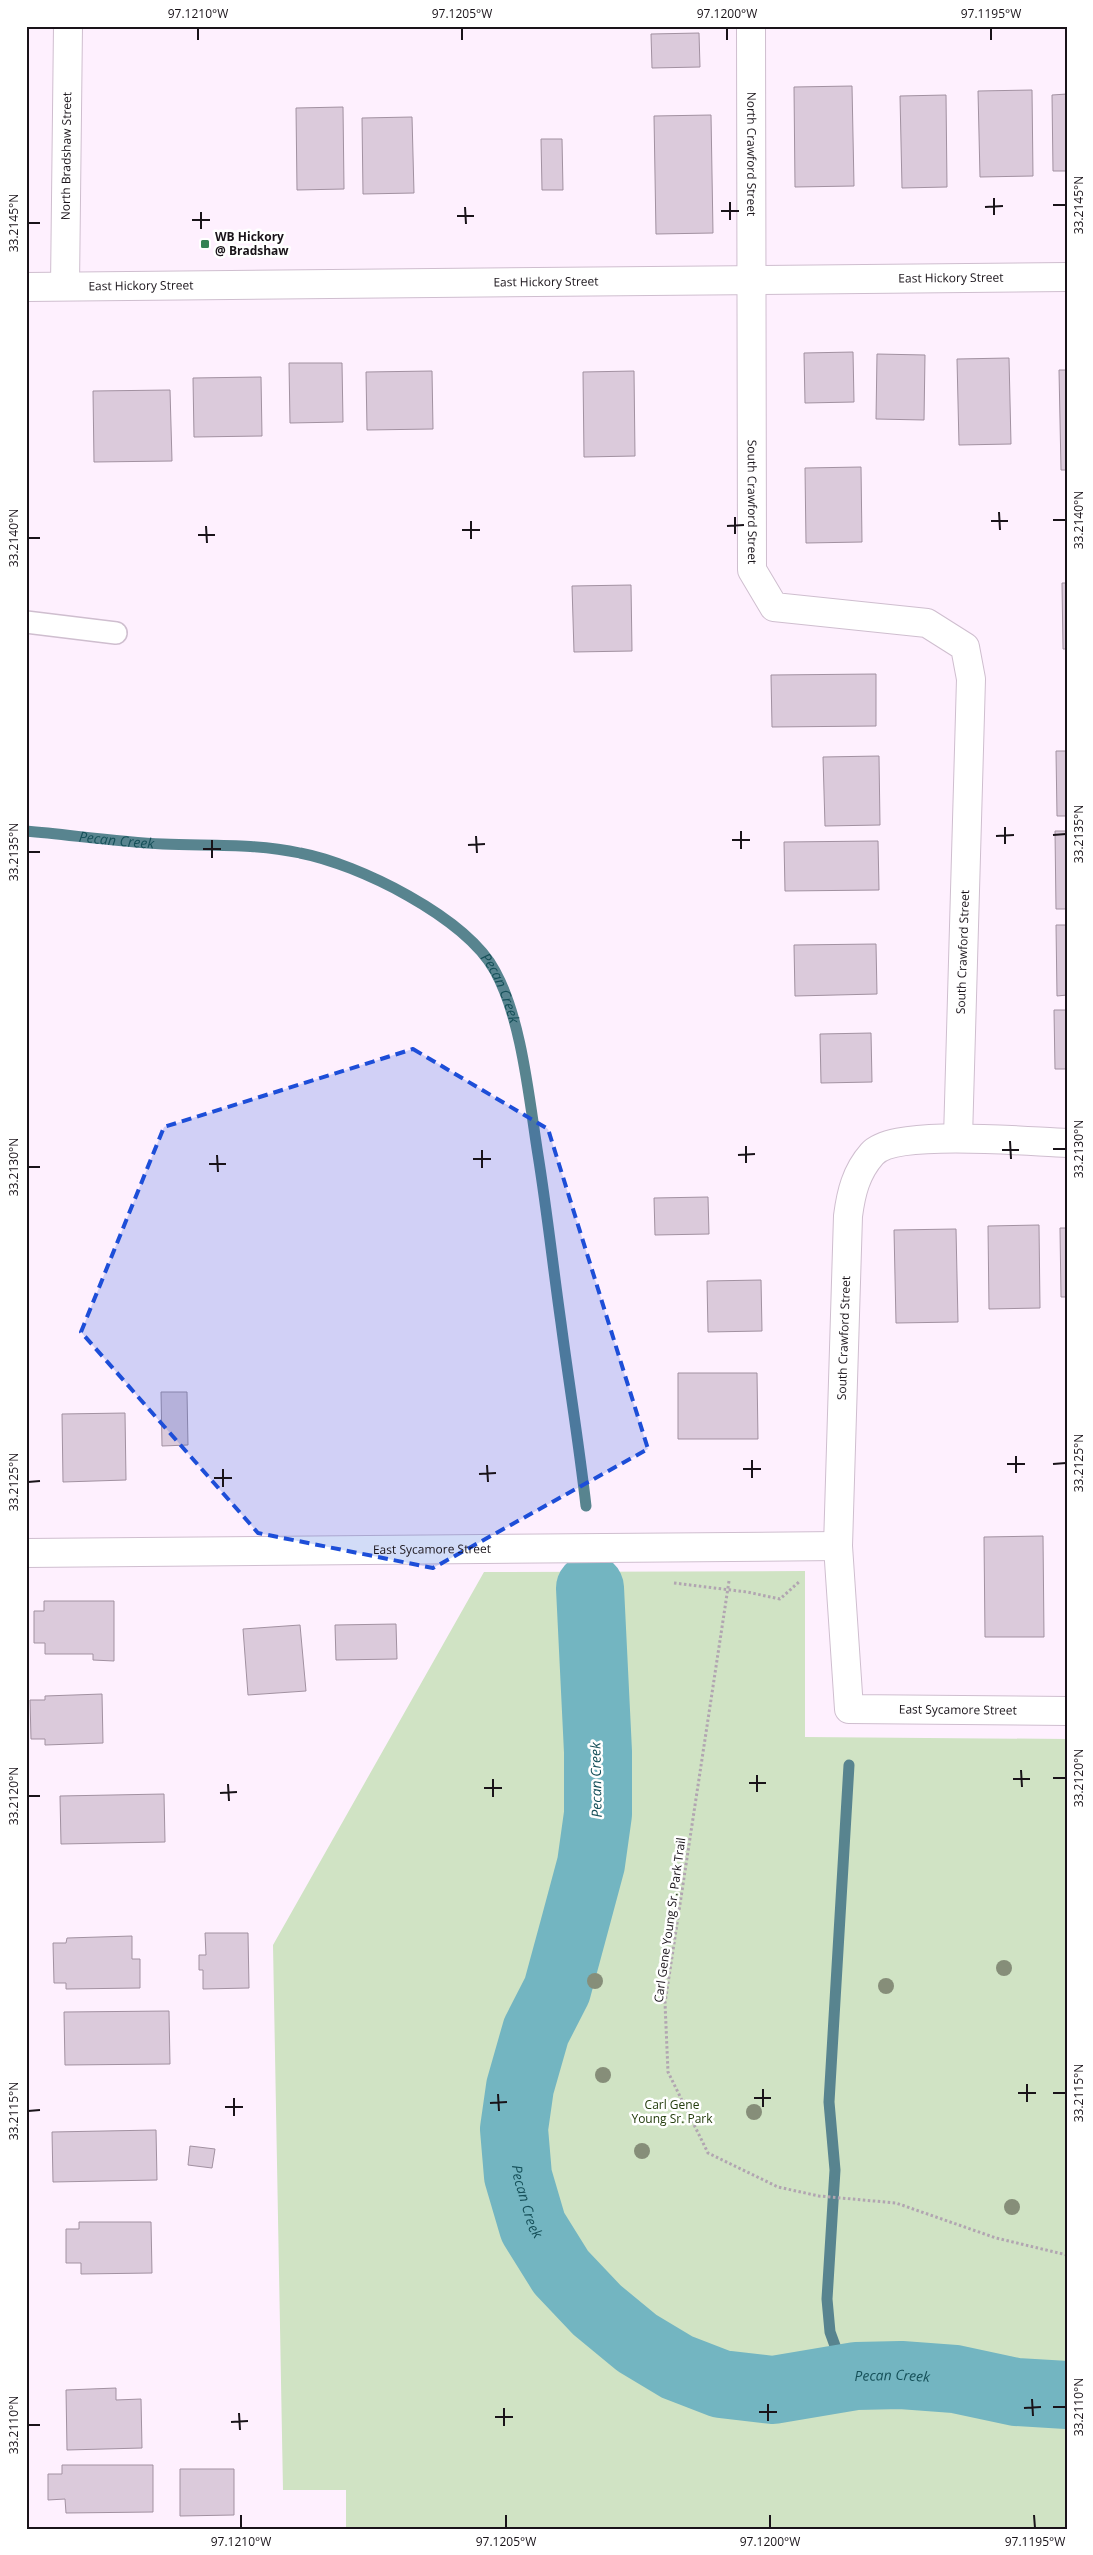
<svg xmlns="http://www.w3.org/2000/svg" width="1093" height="2555" font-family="'Open Sans',sans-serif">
<rect width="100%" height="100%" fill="#fef0fe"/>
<path fill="#d0e3c4" d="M805 1571V1737L1067 1739V2529H346V2490H283L273 1945 484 1572Z"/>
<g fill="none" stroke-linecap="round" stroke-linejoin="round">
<g stroke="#58848f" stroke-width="11">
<path id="s1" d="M26 831C72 835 117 842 163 844 209 846 254 843 300 853 358 864 466 917 495 971 522 1020 529 1099 538 1155 547 1211 553 1267 561 1323 569 1384 579 1444 586 1506"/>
<path d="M849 1765 829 2102 835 2170 827 2299 830 2332 838 2354 856 2376"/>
</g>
<path stroke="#73b5c1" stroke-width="68" id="s2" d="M590 1588 598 1752V1814L591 1864 573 1931 557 1990 536 2031 520 2087 514 2129 518 2176 533 2227 561 2272 597 2310 637 2343 677 2367 721 2384 773 2390 856 2376 901 2375 955 2379 1016 2392 1067 2395"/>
</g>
<g fill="#dbcadb" stroke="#a291a1">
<path d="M699 33 700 67 652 68 651 34Z"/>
<path d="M852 86 854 186 795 187 794 87Z"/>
<path d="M1032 90 1033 176 980 177 978 91Z"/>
<path d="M1067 94V171H1053L1052 95Z"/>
<path d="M946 95 947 187 902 188 900 96Z"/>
<path d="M343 107 344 189 297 190 296 108Z"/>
<path d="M711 115 713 233 656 234 654 116Z"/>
<path d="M412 117 414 193 363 194 362 118Z"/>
<path d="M541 139H562L563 190H542Z"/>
<path d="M853 352 854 402 805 403 804 353Z"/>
<path d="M877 354 925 355 924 420 876 419Z"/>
<path d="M1009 358 1011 444 959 445 957 359Z"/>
<path d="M289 363H342L343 422 290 423Z"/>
<path d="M1059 370H1067V470H1061Z"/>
<path d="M432 371 433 429 367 430 366 372Z"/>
<path d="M634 371 635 456 584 457 583 372Z"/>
<path d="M261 377 262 436 194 437 193 378Z"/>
<path d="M170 390 172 461 94 462 93 391Z"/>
<path d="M861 467 862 542 806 543 805 468Z"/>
<path d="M1062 583H1067V649H1063Z"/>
<path d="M631 585 632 651 574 652 572 586Z"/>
<path d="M876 674V726L772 727 771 675Z"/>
<path d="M1056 751H1067V816H1057Z"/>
<path d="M879 756 880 825 825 826 823 757Z"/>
<path d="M1055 831H1067V909H1056Z"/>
<path d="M878 841 879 890 785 891 784 842Z"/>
<path d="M1056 925H1067V995L1057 996Z"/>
<path d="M876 944 877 994 795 996 794 945Z"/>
<path d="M1054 1010H1067V1069H1055Z"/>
<path d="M871 1033 872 1082 821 1083 820 1034Z"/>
<path d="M708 1197 709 1234 655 1235 654 1198Z"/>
<path d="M1039 1225 1040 1308 989 1309 988 1226Z"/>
<path d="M1060 1228H1067V1297H1061Z"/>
<path d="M956 1229 958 1322 896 1323 894 1230Z"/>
<path d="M761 1280 762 1331 708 1332 707 1281Z"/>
<path d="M678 1373H757L758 1439H678Z"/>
<path d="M161 1392H187L188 1445 162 1446Z"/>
<path d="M125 1413 126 1480 63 1482 62 1414Z"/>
<path d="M1043 1536 1044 1637H985L984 1537Z"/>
<path d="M44 1601H114V1661L93 1660V1654H45V1643H34V1611H44Z"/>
<path d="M396 1624 397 1659 336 1660 335 1625Z"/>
<path d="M300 1625 306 1691 248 1695 243 1629Z"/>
<path d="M102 1694 103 1743 45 1745V1739H31L30 1700H45V1696Z"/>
<path d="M164 1794 165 1842 61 1844 60 1796Z"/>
<path d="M205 1933H248L249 1988 203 1989V1970H199V1955H206Z"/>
<path d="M132 1936V1959H140V1988L66 1989V1983H54L53 1943H66L67 1938Z"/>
<path d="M169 2011 170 2064 65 2065 64 2012Z"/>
<path d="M156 2130 157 2180 53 2182 52 2132Z"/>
<path d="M190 2146 215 2149 212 2168 188 2165Z"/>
<path d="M79 2222H151L152 2273 81 2274V2263H66V2229H79Z"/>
<path d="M116 2388V2400L141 2399 142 2448 67 2450 66 2390Z"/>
<path d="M62 2465H153V2512L66 2513 65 2499 48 2500V2474H62Z"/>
<path d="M180 2469H234V2515L180 2516Z"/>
</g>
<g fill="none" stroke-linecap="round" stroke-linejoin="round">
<defs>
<path id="service" d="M26 622 116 633"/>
<g id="minor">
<path id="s3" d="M751 26 752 570 774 607 927 623 965 647 971 679 958 1138"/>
<path id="s4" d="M65 286 68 26"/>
<path id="s5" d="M26 287 1067 277"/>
<path id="s6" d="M1067 1143C1030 1142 895 1128 872 1154 856 1172 851 1193 848 1216L838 1546 849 1709 1067 1711"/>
<path id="s7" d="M26 1553 838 1546"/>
</g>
</defs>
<use href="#service" stroke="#cfbecf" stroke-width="24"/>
<use href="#minor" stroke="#cfbecf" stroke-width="30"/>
<g stroke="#b1a5b1" stroke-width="3" stroke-dasharray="2.5 2.5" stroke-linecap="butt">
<path d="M729 1581 665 2003 668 2072 708 2153 778 2187 819 2196 896 2203 996 2238 1067 2255"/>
<path d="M674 1583 747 1592 780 1599 800 1581"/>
</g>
<use href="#service" stroke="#fff" stroke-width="21"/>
<use href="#minor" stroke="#fff" stroke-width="28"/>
</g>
<g fill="#868e79">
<circle cx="1004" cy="1968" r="8"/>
<circle cx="595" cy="1981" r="8"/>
<circle cx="886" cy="1986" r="8"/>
<circle cx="603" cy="2075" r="8"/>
<circle cx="754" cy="2112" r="8"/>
<circle cx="642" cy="2151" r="8"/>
<circle cx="1012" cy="2207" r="8"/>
</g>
<path fill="#1d4ed8" fill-opacity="0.2" stroke="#1d4ed8" stroke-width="4" stroke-dasharray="10 6" stroke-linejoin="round" d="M413 1049 548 1129 648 1449 433 1568 258 1533 81 1332 164 1127Z"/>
<path fill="none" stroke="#191319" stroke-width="2" d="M198 28V40M462 28V40M727 28V40M991 28V40M994 198V215M730 202V220M1053 205H1066M465 207 466 224M985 207 1003 206M721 211H739M201 212V229M457 216H474M192 220H210M28 223H40M999 512 1000 530M735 517V534M1053 520H1066M471 521V539M991 521H1008M206 526 207 543M727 526 744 525M462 530H480M198 535H215M28 538H40M1005 827V844M741 831V849M1053 835 1066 834M476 836 477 853M996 836 1014 835M212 840V858M732 840H750M468 845 485 844M203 849H221M28 852H40M1010 1141 1011 1159M746 1146V1163M1053 1149H1066M482 1150V1168M1002 1150H1019M217 1155 218 1172M738 1155 755 1154M473 1159H491M209 1164H226M28 1167H40M1016 1456V1473M752 1460V1478M1007 1464H1025M1053 1464 1066 1463M487 1465 488 1482M223 1469V1487M743 1469H761M479 1474 496 1473M214 1478H232M28 1482 40 1481M1021 1770 1022 1787M757 1775V1792M1053 1778H1066M493 1779V1797M1013 1779H1030M749 1783H766M228 1784 229 1801M484 1788H502M220 1793 237 1792M28 1796H40M1027 2084V2102M763 2089V2107M1018 2093H1036M1053 2093H1066M498 2094 499 2111M234 2098V2116M754 2098H771M490 2103 507 2102M225 2107H243M28 2111 40 2110M1032 2399 1033 2416M768 2404V2421M1053 2407H1066M504 2408V2426M1024 2408 1041 2407M759 2412H777M239 2413 240 2430M495 2417H513M231 2422 248 2421M28 2425H40M241 2515V2528M506 2515V2528M770 2515V2528M1034 2515 1035 2528"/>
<rect fill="#348353" stroke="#fff" stroke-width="2" x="200" y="239" width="10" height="10" rx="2.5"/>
<g text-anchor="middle" stroke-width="5" stroke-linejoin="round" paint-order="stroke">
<g font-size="12" fill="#191319" stroke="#fff">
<text dy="4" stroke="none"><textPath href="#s3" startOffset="128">North Crawford Street</textPath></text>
<text dy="4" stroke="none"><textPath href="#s4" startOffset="130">North Bradshaw Street</textPath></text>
<text dy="4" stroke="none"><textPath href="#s5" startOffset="925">East Hickory Street</textPath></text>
<text dy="4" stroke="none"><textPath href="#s5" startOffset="520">East Hickory Street</textPath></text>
<text dy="4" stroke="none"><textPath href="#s5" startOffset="115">East Hickory Street</textPath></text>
<text dy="4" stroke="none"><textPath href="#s3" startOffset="476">South Crawford Street</textPath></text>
<text transform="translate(963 952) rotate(-88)" y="4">South Crawford Street</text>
<text transform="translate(844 1338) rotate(-88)" y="4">South Crawford Street</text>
<text dy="4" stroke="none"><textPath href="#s7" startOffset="406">East Sycamore Street</textPath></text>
<text dy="4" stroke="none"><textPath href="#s6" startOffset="868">East Sycamore Street</textPath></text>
<text transform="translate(670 1920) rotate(-82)" y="4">Carl Gene Young Sr. Park Trail</text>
</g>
<g font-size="12" font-weight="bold" fill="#191319" stroke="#fff" text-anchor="start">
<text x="215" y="241">WB Hickory<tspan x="215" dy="14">@ Bradshaw</tspan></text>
</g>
<g font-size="12" fill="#243d0d" stroke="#fff">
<text x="672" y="2109">Carl Gene<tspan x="672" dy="14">Young Sr. Park</tspan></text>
</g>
<g font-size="14" font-style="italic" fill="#165059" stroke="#fff">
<text dy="5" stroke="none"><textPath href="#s1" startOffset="91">Pecan Creek</textPath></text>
<text dy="5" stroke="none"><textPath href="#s1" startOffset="526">Pecan Creek</textPath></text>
<text transform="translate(596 1780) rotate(-91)" y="5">Pecan Creek</text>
<text dy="5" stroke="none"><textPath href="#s2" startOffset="628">Pecan Creek</textPath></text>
<text dy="5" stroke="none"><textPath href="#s2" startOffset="1078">Pecan Creek</textPath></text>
</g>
</g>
<rect width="1093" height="2555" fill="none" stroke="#ffffff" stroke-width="55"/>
<rect x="28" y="28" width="1038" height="2500" fill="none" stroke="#191319" stroke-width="2"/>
<g font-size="12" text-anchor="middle" fill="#191319">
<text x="198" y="18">97.1210°W</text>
<text x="462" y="18">97.1205°W</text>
<text x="727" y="18">97.1200°W</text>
<text x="991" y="18">97.1195°W</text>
<text transform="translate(1079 205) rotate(-90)" y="4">33.2145°N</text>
<text transform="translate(14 223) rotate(-90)" y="4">33.2145°N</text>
<text transform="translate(1079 520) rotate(-90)" y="4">33.2140°N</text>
<text transform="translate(14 538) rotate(-90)" y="4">33.2140°N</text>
<text transform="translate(1079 834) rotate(-90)" y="4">33.2135°N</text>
<text transform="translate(14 852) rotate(-90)" y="4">33.2135°N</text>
<text transform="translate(1079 1149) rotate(-90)" y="4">33.2130°N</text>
<text transform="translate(14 1167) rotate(-90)" y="4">33.2130°N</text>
<text transform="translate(1079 1463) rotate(-90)" y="4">33.2125°N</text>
<text transform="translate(14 1482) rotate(-90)" y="4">33.2125°N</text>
<text transform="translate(1079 1778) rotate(-90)" y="4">33.2120°N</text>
<text transform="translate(14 1796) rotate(-90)" y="4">33.2120°N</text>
<text transform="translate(1079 2093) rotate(-90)" y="4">33.2115°N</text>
<text transform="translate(14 2111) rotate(-90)" y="4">33.2115°N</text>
<text transform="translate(1079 2407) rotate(-90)" y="4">33.2110°N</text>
<text transform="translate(14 2425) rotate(-90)" y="4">33.2110°N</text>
<text x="241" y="2546">97.1210°W</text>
<text x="506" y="2546">97.1205°W</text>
<text x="770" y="2546">97.1200°W</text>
<text x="1035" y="2546">97.1195°W</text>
</g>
</svg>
